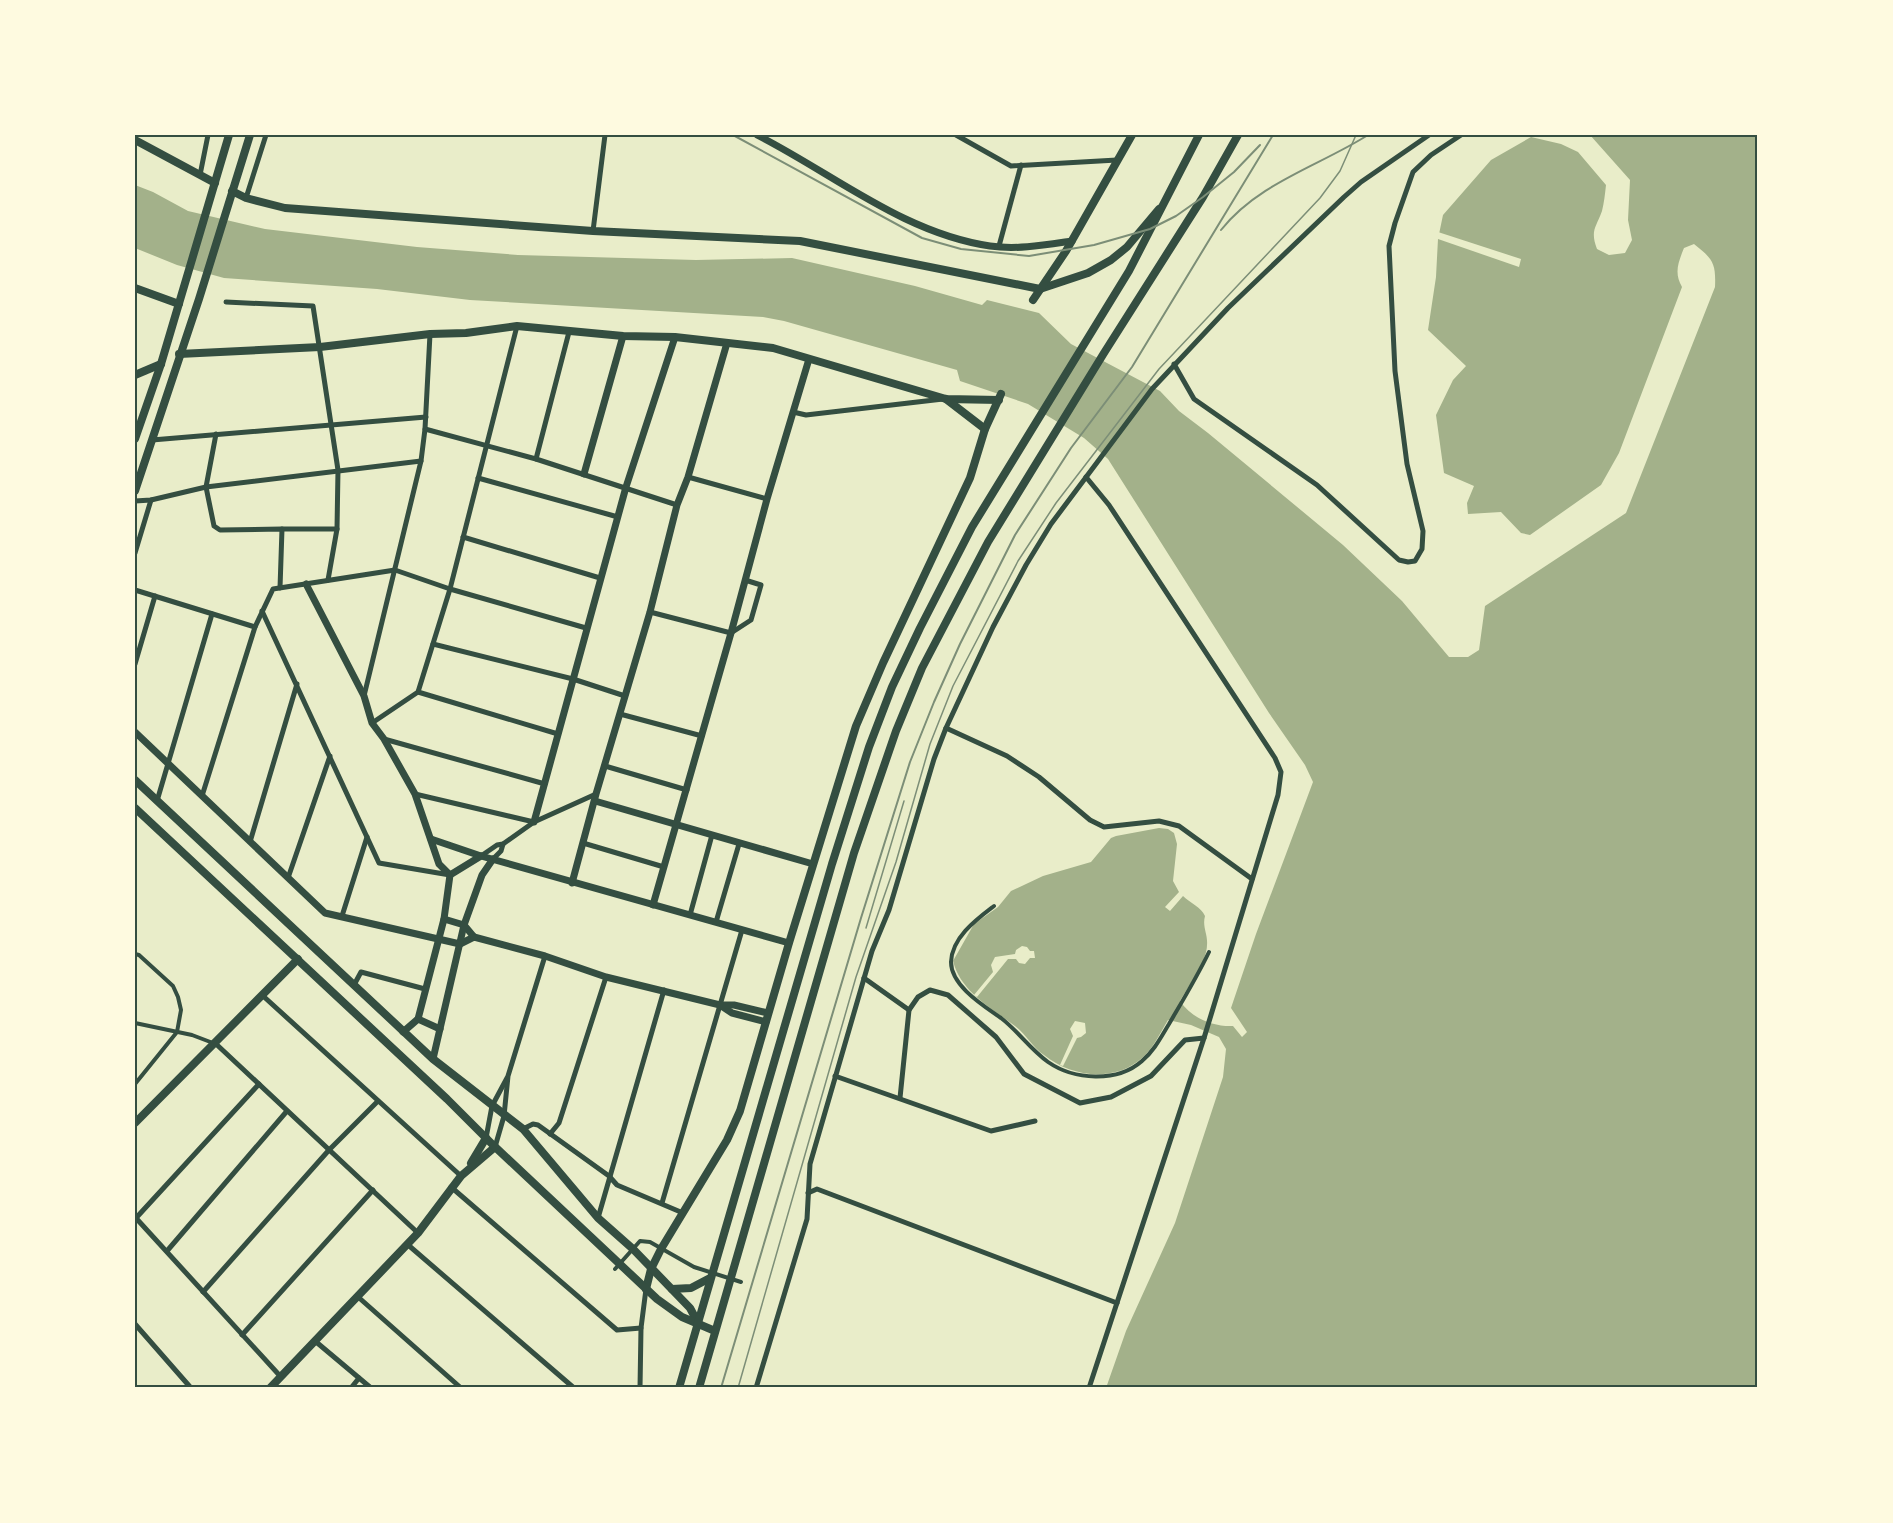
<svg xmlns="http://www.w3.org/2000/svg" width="1893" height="1523" font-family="'IBM Plex Sans',sans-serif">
<rect width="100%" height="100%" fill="#e9edc9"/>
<path fill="#a3b18a" d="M1590 135H1758V1388H1106L1126 1331 1175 1223 1223 1077 1226 1049 1219 1037 1191 1025 1168 1020C1160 1033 1153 1049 1142 1058 1114 1083 1071 1077 1044 1055 1032 1047 1026 1034 1015 1026 990 1007 961 992 953 961L974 924 998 907 1011 891 1043 876 1091 862 1111 838 1116 836 1159 828 1168 829 1174 833 1177 844 1173 881 1179 892 1165 907 1170 911 1183 896C1190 903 1201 907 1205 916 1202 927 1208 934 1207 945 1207 961 1188 987 1180 1001 1191 1018 1213 1027 1233 1026L1242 1037 1247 1032 1231 1008 1256 934 1313 782 1305 765 1269 713 1108 459 1084 438 1028 404 960 381 957 370 784 321 763 317 470 300 377 289 224 278 177 265 135 248V185L153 192 188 211 265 229 417 247 518 255 696 260 792 258 915 286 982 305 987 300 1039 313 1071 344 1160 391 1179 411 1208 433 1343 545 1402 601 1449 657H1468L1479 650 1485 606 1626 513 1715 287C1716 263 1713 259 1694 244L1684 248C1678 263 1674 273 1682 287L1619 453 1601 485 1530 535 1521 533 1501 512 1468 514 1467 503 1474 486 1444 473 1436 415 1453 380 1466 366 1428 330 1436 277 1438 239 1443 215 1491 160 1531 137 1561 144 1578 152 1606 185C1605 194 1604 203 1602 211 1596 228 1590 230 1597 249L1609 255 1625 253 1632 240 1628 220 1630 180Z"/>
<g fill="#e9edc9">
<path d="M1438 232 1521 259 1519 267 1438 239Z"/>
<path d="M1022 946 1027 947 1030 951H1034L1035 958H1030L1025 964 1019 963 1016 959H1008L977 997 974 995 993 972 991 965 995 957 1015 954 1016 950Z"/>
<path d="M1075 1021 1085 1023 1086 1033 1081 1037 1077 1038 1063 1066 1060 1065 1073 1036 1070 1029Z"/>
</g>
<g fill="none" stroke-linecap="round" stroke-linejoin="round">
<g stroke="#344e41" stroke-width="4">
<path d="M994 906C977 919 952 937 951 962 951 986 984 1006 1001 1018 1018 1031 1030 1049 1048 1062 1074 1080 1117 1083 1142 1061 1154 1051 1161 1037 1169 1024 1183 1000 1197 977 1209 952"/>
<path d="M135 954 139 955 173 986 178 997 181 1010 177 1032 135 1084"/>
<path d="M135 1023 192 1035 213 1043"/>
<path d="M615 1269 640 1241 650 1242 694 1267 741 1282"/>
</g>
<g stroke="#344e41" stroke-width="5">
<path d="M956 135 1011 166 1117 160"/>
<path d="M200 175 208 135"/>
<path d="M246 198 266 135"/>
<path d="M593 231 605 135"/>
<path d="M999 246 1021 165"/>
<path d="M226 302 313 306 338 470 337 529 328 580"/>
<path d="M1174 364 1194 399 1317 485 1399 560 1408 562 1415 561 1422 549 1423 531 1407 464 1395 371 1389 246 1395 223 1413 172 1431 155 1461 135"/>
<path d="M793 412 806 415 943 399"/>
<path d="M425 429 536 459 677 505"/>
<path d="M216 434 206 487 214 526 220 530 282 529 280 588"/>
<path d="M152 440 426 417"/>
<path d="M536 459 569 332"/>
<path d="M688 477 767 499"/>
<path d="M1086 477 1109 505 1275 758 1281 772 1278 795 1204 1038 1089 1388"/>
<path d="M478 478 618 517"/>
<path d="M135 501 151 500 206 487 421 461"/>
<path d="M282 529H337"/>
<path d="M463 537 600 578"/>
<path d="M135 553 151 500"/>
<path d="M135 590 255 627"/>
<path d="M262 611 379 863 450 875"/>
<path d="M650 612 731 633 751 620 761 585 745 580"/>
<path d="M433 644 573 679 625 696"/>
<path d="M135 664 155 596"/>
<path d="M418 692 558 734"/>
<path d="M364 696 421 461 425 429 430 334"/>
<path d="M620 714 702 736"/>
<path d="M372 723 418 692 450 589 517 326"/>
<path d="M946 728 1007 756 1039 777 1090 820 1104 827 1159 821 1179 826 1252 879"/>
<path d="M384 739 545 784"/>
<path d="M605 766 687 790"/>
<path d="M415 794 534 822"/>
<path d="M202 796 255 627 273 589 395 570 450 589 586 628"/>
<path d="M157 801 212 614"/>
<path d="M250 842 297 684"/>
<path d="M583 843 664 867"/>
<path d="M481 856 497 845 503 844 534 822 596 794"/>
<path d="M493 859 501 851 503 844"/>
<path d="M288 878 330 756"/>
<path d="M690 915 712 835"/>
<path d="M342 916 367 837"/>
<path d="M716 922 739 844"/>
<path d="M864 978 909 1010"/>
<path d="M354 985 361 972 425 989"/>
<path d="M262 995 461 1176"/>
<path d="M215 1043 418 1233"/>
<path d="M835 1076 991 1131 1035 1121"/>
<path d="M900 1098 909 1010 918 997 930 990 948 995 996 1037 1024 1074 1080 1103 1111 1097 1151 1076 1185 1040 1204 1038"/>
<path d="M523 1129 533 1124 538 1125 609 1176 617 1185 683 1213"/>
<path d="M550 1134 559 1123 606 977"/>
<path d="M486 1138 492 1106 507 1078"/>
<path d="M495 1147 504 1116 508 1076 545 956"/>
<path d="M451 1187 617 1330 641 1328"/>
<path d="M808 1193 817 1189 1117 1303"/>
<path d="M662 1203 742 930"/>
<path d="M135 1217 281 1377"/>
<path d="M136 1218 259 1084"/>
<path d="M598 1218 664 990"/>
<path d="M407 1244 574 1388"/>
<path d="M167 1251 287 1111"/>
<path d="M203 1292 329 1150 378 1101"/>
<path d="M357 1296 461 1388"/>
<path d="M135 1324 191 1388"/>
<path d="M242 1335 373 1190"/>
<path d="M315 1341 371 1388"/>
<path d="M351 1388 359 1378"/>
<path d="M640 1388 641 1328 646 1289"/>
<path d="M756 1388 807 1219 810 1164 872 951 889 910 934 759 946 728 993 627 1026 565 1051 524 1152 389 1228 308 1344 197 1361 182 1429 135"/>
</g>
<g stroke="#344e41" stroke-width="7">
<path d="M757 135C834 174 903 233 990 246 1017 250 1045 245 1072 241"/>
<path d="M584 474 623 336"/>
<path d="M306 584 364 696 372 723 384 739 415 794 439 864 450 875"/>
<path d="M135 732 325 913 460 944 474 937 545 956 606 977 720 1005 732 1013 766 1022"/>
<path d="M595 801 813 864"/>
<path d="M534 822 626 487 675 337"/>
<path d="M431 839 481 856 789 943"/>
<path d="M572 883 596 794 650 612 677 505 688 477 727 343"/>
<path d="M653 905 731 633 767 499 809 359"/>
<path d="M444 919 464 925 474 937"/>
<path d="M720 1005H734L768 1013"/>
<path d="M418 1019 440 1029"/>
<path d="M403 1032 418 1019 444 919 450 875 481 856"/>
<path d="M433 1059 464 925 482 875 493 859"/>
</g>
<g stroke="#344e41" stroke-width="8">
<path d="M135 140 215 183"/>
<path d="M232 191 246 198 285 208 593 231 800 241 1040 289 1088 273 1111 260 1127 247 1159 209"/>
<path d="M135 288 179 304"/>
<path d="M1033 300 1066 251 1132 135"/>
<path d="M179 354 320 347 430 334 466 333 517 326 623 336 675 337 773 348 946 399 999 400"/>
<path d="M135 375 161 364"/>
<path d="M946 399 985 429"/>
<path d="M135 1123 298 959"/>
<path d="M471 1163 486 1138"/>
<path d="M646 1289 651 1269 661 1249 727 1140 740 1111 789 943 856 726 883 663 970 478 985 429 1001 394"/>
<path d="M270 1388 418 1233 461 1176 495 1147"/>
</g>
<g stroke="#344e41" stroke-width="8">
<path d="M135 439 161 364 229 135"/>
<path d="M135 491 199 299 250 135"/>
<path d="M135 780 433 1059 523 1129 598 1218 633 1249 690 1308 698 1323"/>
<path d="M135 808 447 1099 492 1144 657 1299 682 1317 715 1331"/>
<path d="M672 1289 691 1288 710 1278"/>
<path d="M679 1388 832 864 869 747 892 687 920 628 972 527 1129 271 1199 135"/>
<path d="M699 1388 854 853 896 731 922 668 988 542 1104 353 1203 197 1238 135"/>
</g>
<g stroke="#7c8e77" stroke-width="1.5">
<path d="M866 928 904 801"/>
<path d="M738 1388 856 977 896 862 930 744 953 686 1018 561 1056 503 1159 369 1320 198 1340 171 1356 135"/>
</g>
<g stroke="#7c8e77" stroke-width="2">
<path d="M733 135 922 238 961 249 1029 256 1094 245 1150 229 1176 216 1203 197 1234 172 1260 145"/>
<path d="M1221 230C1258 183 1319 166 1368 135"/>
<path d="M721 1388 861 918 910 762 934 702 960 644 1015 535 1071 448 1132 367 1273 135"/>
</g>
</g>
<rect width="1893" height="1523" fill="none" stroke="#fefae0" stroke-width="273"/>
<rect x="136" y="136" width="1620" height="1250" fill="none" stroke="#344e41" stroke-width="2"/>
</svg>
